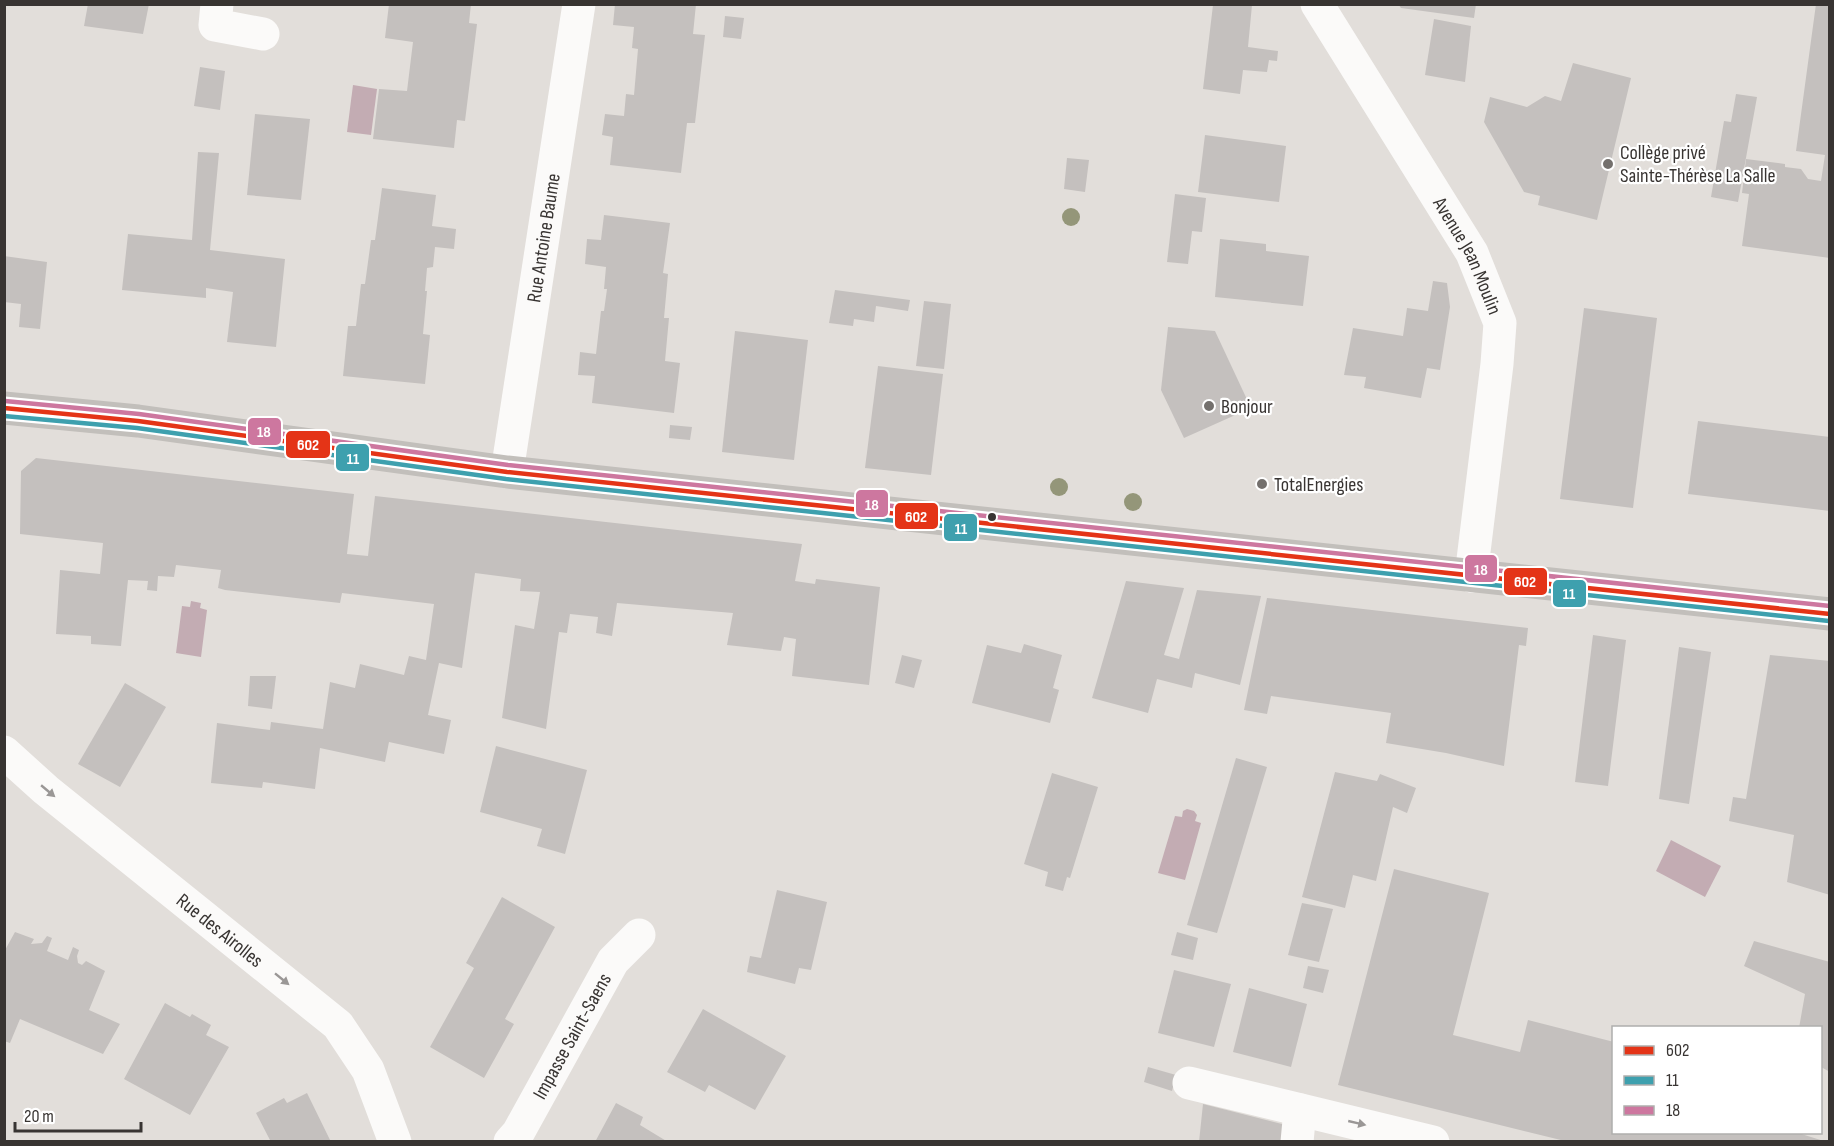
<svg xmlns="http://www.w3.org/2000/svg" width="1834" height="1146" font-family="'Sofia Sans Condensed',sans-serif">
<rect width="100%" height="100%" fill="#e2deda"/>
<g fill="#c3acb3">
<path d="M353 85 377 89 371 135 347 132Z"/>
<path d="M191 601 201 603 200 608 207 610 201 657 176 653 182 606 190 607Z"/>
<path d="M1187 809 1194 811 1197 815 1195 821 1201 823 1185 880 1158 873 1175 816 1182 817 1183 811Z"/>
<path d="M1671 840 1721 866 1705 897 1656 871Z"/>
</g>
<g fill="#c4c0be">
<path d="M88 4H149L143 34 84 26Z"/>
<path d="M389 4H471L469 23 477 24 465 121 457 120 454 148 373 139 379 89 407 91 413 42 385 38Z"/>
<path d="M615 4H696L693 34 705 35 695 123H687L681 173 610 165 613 137 602 135 605 114 624 116 626 94 634 95 638 49 632 48 634 27 613 25Z"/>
<path d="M1398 4H1476L1474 18 1401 8Z"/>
<path d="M1816 4H1830V258L1742 246 1749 194 1742 193 1746 159 1785 164V167L1801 169 1808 179 1821 181 1825 155 1796 151Z"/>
<path d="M1213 5H1252L1248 47 1278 51 1277 61 1269 60 1267 72 1243 70 1240 94 1203 89Z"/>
<path d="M725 16 744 18 741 39 723 37Z"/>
<path d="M1434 19 1471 26 1465 82 1425 75Z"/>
<path d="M1573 63 1631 78 1597 220 1538 205 1540 196 1524 192 1484 122 1490 97 1527 107 1545 96 1561 101Z"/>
<path d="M200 67 225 71 220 110 194 106Z"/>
<path d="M1736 94 1757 97 1738 202 1711 197 1724 121 1731 122Z"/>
<path d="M255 114 310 119 301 200 247 195Z"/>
<path d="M1205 135 1286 146 1279 202 1198 192Z"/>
<path d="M198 152 219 153 210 250 285 259 276 347 227 342 233 292 206 288V298L122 290 128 234 192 240Z"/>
<path d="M1067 158 1089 160 1085 192 1064 189Z"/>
<path d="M382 188 436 195 432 226 456 229 454 249 435 247 433 267 427 268 425 291H427L423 334 430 335 425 384 343 376 348 326H356L361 284H365L371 240H375Z"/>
<path d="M1175 194 1206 198 1202 232 1192 231 1188 264 1167 262Z"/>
<path d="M604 215 670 223 663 273 668 274 664 318H669L665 361 680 363 674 413 592 403 595 376 578 375 580 352 596 354 601 311H604L607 289H604L606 267 585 264 587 239 601 240Z"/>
<path d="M1220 239 1266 244V251L1309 256 1303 306 1215 297Z"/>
<path d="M4 256 47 262 40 329 19 327 21 304 4 302Z"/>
<path d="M1433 281 1447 283 1450 307 1440 370 1427 368 1421 398 1364 388 1366 377 1344 375 1353 328 1403 336 1407 308 1428 311Z"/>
<path d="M835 290 910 300 908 311 876 306 874 322 854 319 853 326 829 323Z"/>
<path d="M924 301 951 304 944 369 916 366Z"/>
<path d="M1584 308 1657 318 1633 508 1560 499Z"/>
<path d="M1168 327 1215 331 1251 408 1184 438 1161 390Z"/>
<path d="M735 331 808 340 794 460 722 452Z"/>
<path d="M878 366 943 374 931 475 865 468Z"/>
<path d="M1698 421 1830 437V511L1688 494Z"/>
<path d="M670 425 692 427 690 440 669 438Z"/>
<path d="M36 458 354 494 347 554 368 556 375 496 802 544 795 581 815 584 816 579 880 587 869 685 792 676 796 639 784 637 781 651 727 645 733 613 617 603 612 636 596 633 598 617 570 614 567 633 559 632 546 729 502 718 515 625 534 629 540 592 520 591 521 579 475 573 462 668 439 663 428 715 451 720 444 754 389 742 385 762 320 748 315 789 263 782 262 788 211 783 217 723 270 730 271 722 323 729 330 682 355 688 360 664 404 675 409 656 426 660 434 604 342 593 340 603 225 590 218 588 221 570 176 565 174 577 158 576 157 591 147 590 148 581 128 580 121 646 91 644V636L56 634 60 570 100 574 103 543 20 534 21 471Z"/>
<path d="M1126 581 1184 588 1164 655 1179 659 1197 590 1261 596 1240 685 1195 673 1192 688 1157 679 1148 713 1092 698Z"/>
<path d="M1267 598 1528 628 1526 646 1519 645 1504 766 1446 753 1386 743 1391 713 1271 696 1267 714 1244 710Z"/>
<path d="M1593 635 1626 640 1608 786 1575 782Z"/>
<path d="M1024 644 1062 655 1053 688 1059 690 1050 723 972 703 987 645 1021 653Z"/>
<path d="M1679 647 1711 652 1689 804 1659 799Z"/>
<path d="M902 655 922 660 914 688 895 683Z"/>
<path d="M1770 655 1830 661V895L1787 882 1794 835 1729 821 1733 797 1746 799Z"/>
<path d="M250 676H276L272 709 248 706Z"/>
<path d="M125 683 166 707 120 787 78 764Z"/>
<path d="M496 746 587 770 565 854 537 846 542 829 480 812Z"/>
<path d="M1236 758 1267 767 1217 933 1187 925Z"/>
<path d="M1335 772 1377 781 1380 774 1416 788 1407 813 1393 807 1376 881 1353 875 1345 908 1302 897Z"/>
<path d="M1052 773 1098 787 1070 878 1067 877 1063 891 1045 886 1048 872 1024 864Z"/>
<path d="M1394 869 1489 893 1453 1035 1520 1052 1528 1020 1614 1042V1132H1795L1827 1142H1569L1338 1085Z"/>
<path d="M777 890 827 902 811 970 799 968 795 984 747 972 750 956 761 958Z"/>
<path d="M502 897 555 927 505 1019 514 1024 484 1078 430 1047 474 968 466 963Z"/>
<path d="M1302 903 1333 909 1319 962 1288 955Z"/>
<path d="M15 932 34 939 31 944 42 943 47 936 52 938 47 951 68 960 73 947 79 950 77 956 78 963 82 965 86 961 105 971 89 1010 120 1024 103 1054 20 1019 10 1043 4 1041V952Z"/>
<path d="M1177 932 1198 938 1193 960 1171 955Z"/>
<path d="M1754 941 1830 962V1072L1821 1067V1028H1799L1805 994 1744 966Z"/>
<path d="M1308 966 1329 970 1323 993 1303 988Z"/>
<path d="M1174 970 1231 984 1214 1047 1158 1033Z"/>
<path d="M1249 988 1307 1004 1291 1067 1233 1052Z"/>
<path d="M165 1003 190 1017 192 1014 211 1025 206 1035 229 1047 190 1115 124 1079Z"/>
<path d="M703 1009 786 1056 755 1110 709 1085 705 1092 667 1072Z"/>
<path d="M1148 1067 1176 1075 1172 1091 1144 1082Z"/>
<path d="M307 1093 331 1142H271L256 1113 284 1098 287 1103Z"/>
<path d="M616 1103 643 1117 640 1125 668 1142H595Z"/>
<path d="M1203 1104 1286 1125 1284 1142H1199Z"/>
</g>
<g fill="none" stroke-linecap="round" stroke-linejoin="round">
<g stroke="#fbfaf9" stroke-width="33">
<path d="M217 4 215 25 263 34"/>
<path id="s1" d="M1317 4 1472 253 1500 323 1497 364 1471 576"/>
<path id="s2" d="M507 472 579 4"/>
<path id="s3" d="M4 752 46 790 338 1025 368 1070 395 1142"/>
<path d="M1189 1083 1433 1142"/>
<path id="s4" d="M510 1142 518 1133 613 961 639 935"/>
<path d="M1297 1142 1300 1110"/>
</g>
<path stroke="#c2bfbb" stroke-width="33" d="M4 408 138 421 507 472 1830 614"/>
<defs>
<path id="bus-1" d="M4 408 138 421 507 472 1830 614"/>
<path id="bus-2" d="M4 416 137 428 506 479 1829 621"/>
<path id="bus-3" d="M5 401 139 414 508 465 1830 606"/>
</defs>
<use href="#bus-1" stroke="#fff" stroke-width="9"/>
<use href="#bus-2" stroke="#fff" stroke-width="9"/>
<use href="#bus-3" stroke="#fff" stroke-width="9"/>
<use href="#bus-1" stroke="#e43417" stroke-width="4.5"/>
<use href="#bus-2" stroke="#3ea0ae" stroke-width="4.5"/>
<use href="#bus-3" stroke="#cd779f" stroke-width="4.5"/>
</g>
<g fill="#949679">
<circle cx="1071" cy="217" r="9"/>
<circle cx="1059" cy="487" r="9"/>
<circle cx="1133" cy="502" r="9"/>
</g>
<defs><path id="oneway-solid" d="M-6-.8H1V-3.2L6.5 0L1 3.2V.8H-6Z" transform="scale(1.5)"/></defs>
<g fill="#9a9796">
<use href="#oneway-solid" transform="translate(48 791) rotate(40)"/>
<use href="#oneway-solid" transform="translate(282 979) rotate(39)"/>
<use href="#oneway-solid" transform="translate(1357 1123) rotate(13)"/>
</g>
<g fill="#74706d" stroke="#fff" stroke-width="2">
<circle cx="1608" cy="164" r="6"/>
<circle cx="1209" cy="406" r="6"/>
<circle cx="1262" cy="484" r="6"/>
</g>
<circle fill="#383432" stroke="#fff" stroke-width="2" cx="992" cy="517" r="5"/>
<g text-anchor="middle" stroke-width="4.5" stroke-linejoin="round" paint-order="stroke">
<g font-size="20" fill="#383432" stroke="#fff" text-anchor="start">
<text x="1620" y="159">Collège privé<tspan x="1620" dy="23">Sainte-Thérèse La Salle</tspan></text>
<text x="1221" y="413">Bonjour</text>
<text x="1274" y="491">TotalEnergies</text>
</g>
<g font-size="20" fill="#383432" stroke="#fff">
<text dy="7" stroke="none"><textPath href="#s2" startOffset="237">Rue Antoine Baume</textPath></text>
<text dy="7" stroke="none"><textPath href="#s1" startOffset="294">Avenue Jean Moulin</textPath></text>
<text dy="7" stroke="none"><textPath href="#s3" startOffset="280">Rue des Airolles</textPath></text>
<text dy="7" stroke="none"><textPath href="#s4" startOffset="123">Impasse Saint-Saens</textPath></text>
</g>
</g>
<g stroke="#fff" stroke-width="2">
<rect x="247" y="417" width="35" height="29" rx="6" fill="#cd779f"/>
<rect x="285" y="430" width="46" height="29" rx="6" fill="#e43417"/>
<rect x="335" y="443" width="35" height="29" rx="6" fill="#3ea0ae"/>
<rect x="855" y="489" width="34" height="29" rx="6" fill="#cd779f"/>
<rect x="894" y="502" width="45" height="28" rx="6" fill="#e43417"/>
<rect x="943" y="513" width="35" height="29" rx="6" fill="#3ea0ae"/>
<rect x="1464" y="554" width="34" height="29" rx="6" fill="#cd779f"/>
<rect x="1503" y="567" width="45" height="29" rx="6" fill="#e43417"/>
<rect x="1552" y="579" width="35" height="29" rx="6" fill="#3ea0ae"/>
</g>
<g font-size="16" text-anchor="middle" font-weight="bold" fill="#fff">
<text x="264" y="437">18</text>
<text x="308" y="450">602</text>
<text x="353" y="464">11</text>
<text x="872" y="510">18</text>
<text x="916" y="522">602</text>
<text x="961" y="534">11</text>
<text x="1481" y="575">18</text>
<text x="1525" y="587">602</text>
<text x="1569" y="599">11</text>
</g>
<rect width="1834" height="1146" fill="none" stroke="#383432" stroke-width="12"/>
<rect x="1612" y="1026" width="210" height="108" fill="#ffffff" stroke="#afaead" stroke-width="1.5"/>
<rect x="1624" y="1046" width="30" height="9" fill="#e43417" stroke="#afaead" stroke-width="1.5"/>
<text x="1666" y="1056" font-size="18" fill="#383432">602</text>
<rect x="1624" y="1076" width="30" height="9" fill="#3ea0ae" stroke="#afaead" stroke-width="1.5"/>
<text x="1666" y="1086" font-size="18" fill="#383432">11</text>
<rect x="1624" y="1106" width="30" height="9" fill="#cd779f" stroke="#afaead" stroke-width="1.5"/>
<text x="1666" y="1116" font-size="18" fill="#383432">18</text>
<path d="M15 1122v9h126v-9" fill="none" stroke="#383432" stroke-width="3"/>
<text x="24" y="1122" font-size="18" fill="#383432" stroke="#ffffff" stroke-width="4.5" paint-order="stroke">20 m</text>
</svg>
